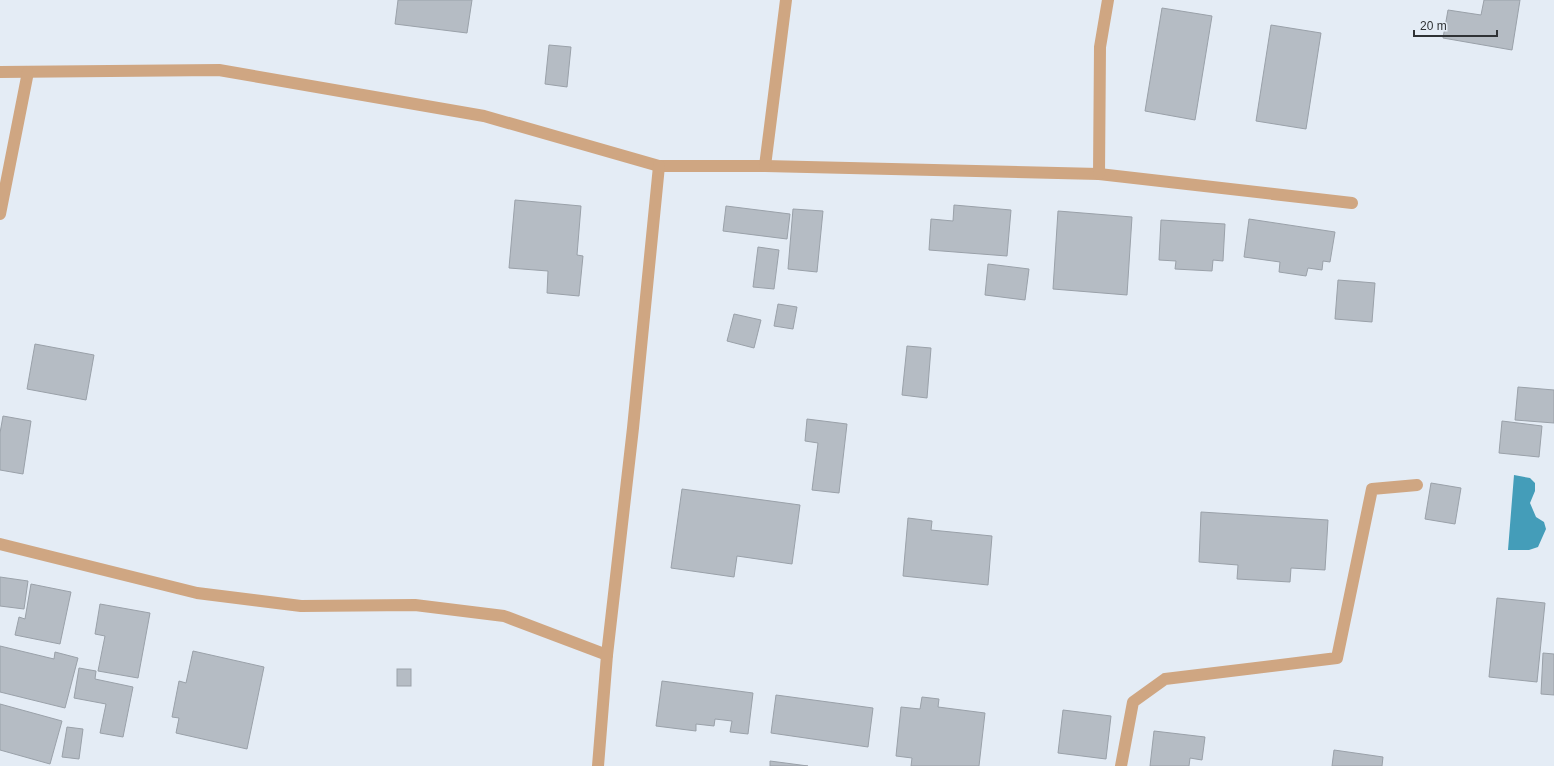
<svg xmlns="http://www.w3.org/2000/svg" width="1554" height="766" font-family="Helvetica,sans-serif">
<rect width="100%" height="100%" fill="#e4ecf5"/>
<path fill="#449db9" d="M1514 475 1530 478 1535 483V491L1530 503 1536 517 1544 522 1546 529 1538 547 1529 550H1508Z"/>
<g fill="#b5bcc4" stroke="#9aa1a9">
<path d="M398 0H472L467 33 395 24Z"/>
<path d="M1484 0H1520L1512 50 1443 38 1448 10 1481 15Z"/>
<path d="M1162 8 1212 16 1195 120 1145 111Z"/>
<path d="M1271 25 1321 33 1306 129 1256 121Z"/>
<path d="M549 45 571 47 567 87 545 84Z"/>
<path d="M515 200 581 206 577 255 583 256 579 296 547 293 548 271 509 268Z"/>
<path d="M954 205 1011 210 1007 256 929 250 931 219 953 221Z"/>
<path d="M726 206 790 214 787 239 723 231Z"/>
<path d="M793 209 823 211 817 272 788 269Z"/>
<path d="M1058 211 1132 217 1127 295 1053 289Z"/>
<path d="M1249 219 1335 232 1330 262 1323 261 1322 270 1308 268 1306 276 1279 272 1280 262 1244 257Z"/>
<path d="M1161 220 1225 224 1223 261 1213 260 1212 271 1175 269 1176 261 1159 260Z"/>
<path d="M758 247 779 250 774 289 753 287Z"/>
<path d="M988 264 1029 269 1025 300 985 295Z"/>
<path d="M1338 280 1375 283 1372 322 1335 319Z"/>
<path d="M778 304 797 307 793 329 774 326Z"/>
<path d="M734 314 761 320 754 348 727 341Z"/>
<path d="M35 344 94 355 86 400 27 389Z"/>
<path d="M907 346 931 348 927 398 902 395Z"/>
<path d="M1518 387 1554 390V423L1515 420Z"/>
<path d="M3 416 31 421 23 474 0 470V433Z"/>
<path d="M807 419 847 424 839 493 812 490 818 443 805 441Z"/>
<path d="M1502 421 1542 426 1539 457 1499 453Z"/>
<path d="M1431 483 1461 488 1455 524 1425 519Z"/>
<path d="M682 489 800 505 792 564 737 556 734 577 671 568Z"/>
<path d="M1201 512 1328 520 1325 570 1291 568 1290 582 1237 579 1238 565 1199 562Z"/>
<path d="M908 518 932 521 931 530 992 536 988 585 903 576Z"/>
<path d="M0 577 28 581 24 609 0 606Z"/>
<path d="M31 584 71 592 60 644 15 635 19 617 25 619Z"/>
<path d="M1497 598 1545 603 1537 682 1489 677Z"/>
<path d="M100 604 150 613 138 678 98 671 105 636 95 634Z"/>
<path d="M0 646 54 659 55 652 78 658 65 708 0 692Z"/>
<path d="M193 651 264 667 247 749 176 733 179 718 172 717 179 681 186 683Z"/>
<path d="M1543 653 1554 654V695L1541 694Z"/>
<path d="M79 668 96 671 95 679 133 687 123 737 100 733 106 704 74 698Z"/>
<rect x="397" y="669" width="14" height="17"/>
<path d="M662 681 753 693 748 734 730 732 732 721 715 719 714 726 696 724V731L656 726Z"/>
<path d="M776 695 873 708 868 747 771 733Z"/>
<path d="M922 697 939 699 938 707 985 713 979 766H911L912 758 896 756 901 707 920 709Z"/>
<path d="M0 704 62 721 50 764 0 750Z"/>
<path d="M1063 710 1111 716 1106 759 1058 753Z"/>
<path d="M67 727 83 729 79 759 62 757Z"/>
<path d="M1154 731 1205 737 1202 760 1190 758 1189 766H1150Z"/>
<path d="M1334 750 1383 757 1382 766H1332Z"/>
<path d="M770 761 808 766H770Z"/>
</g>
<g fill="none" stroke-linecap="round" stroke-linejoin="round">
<g stroke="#cfa682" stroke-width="12">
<path d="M0 72 219 70 484 116 659 166H765L1099 174 1352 203"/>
<path d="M765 166 786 0"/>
<path d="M1099 174 1100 47 1108 0"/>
<path d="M0 214 28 72"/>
<path d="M0 544 197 593 301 606 415 605 504 616 607 655"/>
<path d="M598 766 607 655 633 428 659 166"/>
<path d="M1121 766 1133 702 1165 679 1337 658 1372 489 1417 485"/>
</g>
</g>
<path d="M1414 30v6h83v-6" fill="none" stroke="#2f3235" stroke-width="2"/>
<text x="1420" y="30" font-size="12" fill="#2f3235" stroke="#e4ecf5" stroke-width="3" paint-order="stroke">20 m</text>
</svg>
